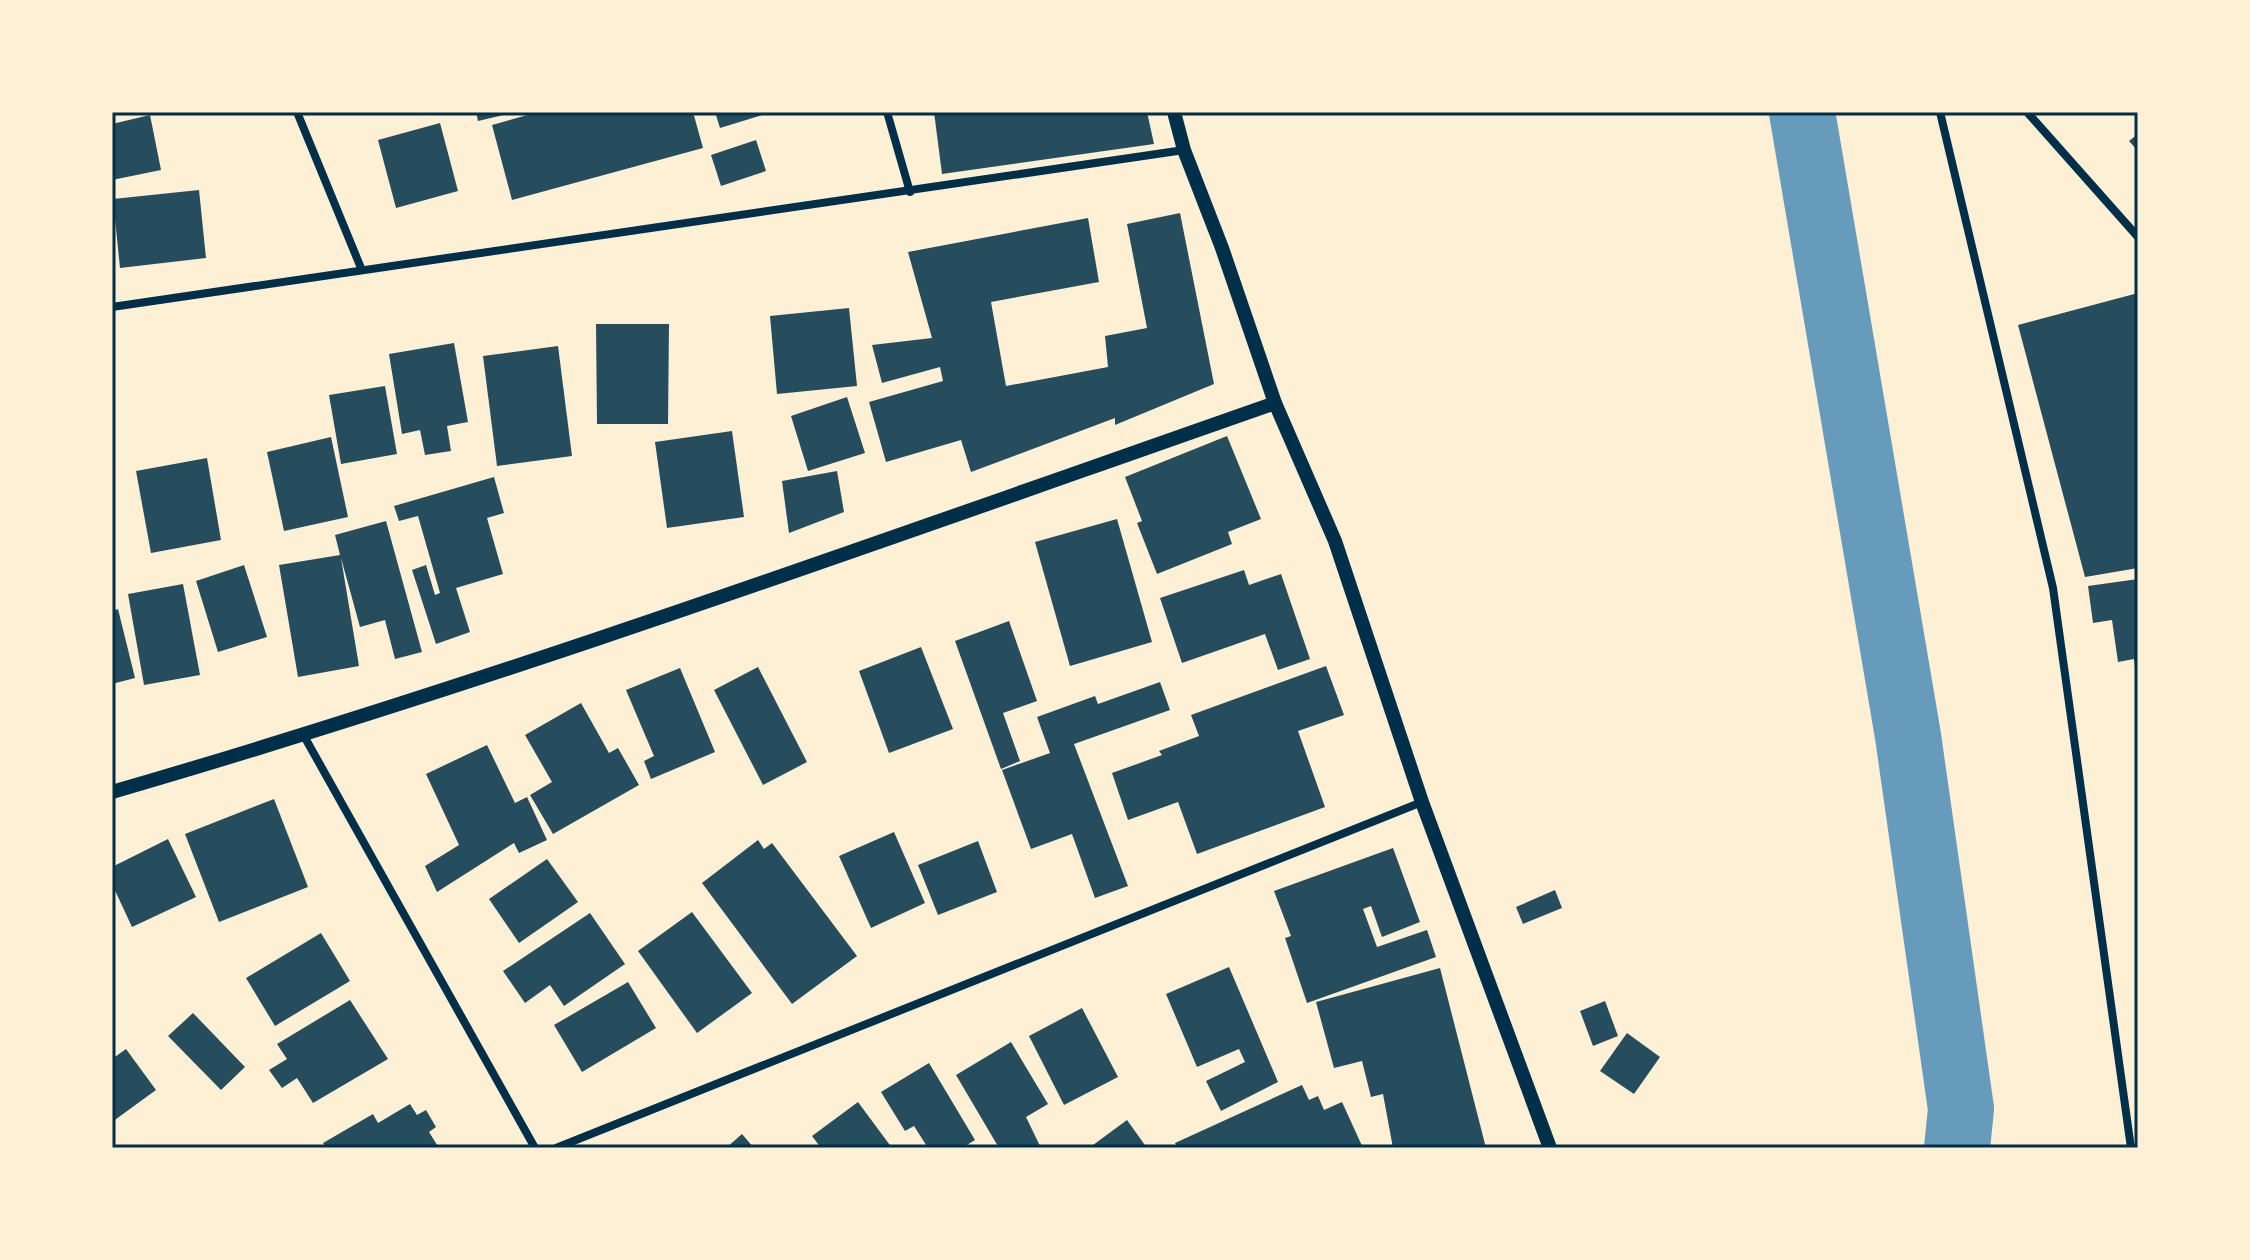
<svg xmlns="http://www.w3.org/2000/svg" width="2250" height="1260" font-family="Jost,sans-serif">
<rect width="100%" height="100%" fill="#fdf0d5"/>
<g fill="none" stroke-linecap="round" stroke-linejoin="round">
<path stroke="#669bbc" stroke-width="66" d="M1802 112 1908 736 1961 1109 1957 1148"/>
</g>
<g fill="#264d5e">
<path d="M476 112H512V113L478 121Z"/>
<path d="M538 112H693L703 148 512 200 492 125Z"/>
<path d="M715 112H769V113L720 128Z"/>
<path d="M934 112H1147L1154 144 942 174Z"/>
<path d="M150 115 161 170 112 180V124Z"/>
<path d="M440 123 458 191 396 208 378 140Z"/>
<path d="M2138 134V151L2129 141Z"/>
<path d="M756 140 766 171 721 186 711 155Z"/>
<path d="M199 190 206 258 120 268 113 199Z"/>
<path d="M1180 213 1214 384 1115 425V418L971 472 961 440 886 462 869 402 943 381 940 367 882 383 872 345 932 338 908 252 1088 218 1099 282 991 302 1006 386 1108 367 1105 336 1147 328 1127 224Z"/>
<path d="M2138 293V568L2085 577 2018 325Z"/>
<path d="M849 308 857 386 777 394 770 316Z"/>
<path d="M596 324H669L668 424H597Z"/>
<path d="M454 343 468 422 447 426 451 451 425 455 420 430 402 434 389 354Z"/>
<path d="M558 346 572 456 497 466 483 356Z"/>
<path d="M385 386 397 454 341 464 329 395Z"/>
<path d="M847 397 865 453 808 471 791 416Z"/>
<path d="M732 431 744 517 667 528 655 442Z"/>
<path d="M1227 436 1261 519 1228 532 1232 544 1157 574 1137 523 1142 521 1125 477Z"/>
<path d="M331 437 348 517 284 531 267 452Z"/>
<path d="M207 458 221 540 151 553 136 471Z"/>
<path d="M837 471 844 512 789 533 782 481Z"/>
<path d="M494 477 504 513 487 518 503 574 456 588 470 632 436 644 412 570 426 565 435 595 440 593 418 516 399 521 394 506Z"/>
<path d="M1117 519 1152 642 1070 666 1035 542Z"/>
<path d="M386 521 422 652 395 659 385 620 360 627 341 558 359 666 298 677 279 565 340 555 335 535Z"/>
<path d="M244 565 267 637 218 652 196 581Z"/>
<path d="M1244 570 1249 585 1281 574 1310 659 1278 670 1265 634 1182 663 1160 598Z"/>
<path d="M2138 579V676H2136L2134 659 2118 662 2112 620 2093 623 2088 586Z"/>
<path d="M183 584 200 675 144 685 128 594Z"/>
<path d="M118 609 135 678 112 684V611Z"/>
<path d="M1009 621 1037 701 1003 713 1020 761 1001 769 955 641Z"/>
<path d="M921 647 953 729 889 753 859 671Z"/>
<path d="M1326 666 1344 715 1298 731 1325 807 1197 854 1178 802 1128 820 1112 773 1162 755 1159 751 1199 736 1191 715Z"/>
<path d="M758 667 807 762 763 785 714 690Z"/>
<path d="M680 668 715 752 651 779 644 761 654 756 626 690Z"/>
<path d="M1160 682 1170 710 1074 744 1128 886 1095 898 1072 834 1031 849 1002 770 1050 753 1037 717 1095 696 1098 704Z"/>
<path d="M581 703 609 753 618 748 639 785 553 834 530 795 552 782 525 735Z"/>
<path d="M487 745 515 803 527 797 547 840 519 853 514 843 437 892 425 866 459 845 426 774Z"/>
<path d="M274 799 308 887 219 922 185 834Z"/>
<path d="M894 832 925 903 871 928 839 856Z"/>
<path d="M168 839 196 897 132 927 112 884V867Z"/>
<path d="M758 840 764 849 772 843 857 956 792 1004 702 883Z"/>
<path d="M978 841 997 892 938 915 918 865Z"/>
<path d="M1393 848 1420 922 1382 937 1371 906 1363 909 1377 947 1427 930 1436 957 1307 1003 1285 938 1291 936 1274 891Z"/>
<path d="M547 859 578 902 519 943 489 899Z"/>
<path d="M1555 890 1562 908 1523 924 1516 907Z"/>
<path d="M692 912 752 993 697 1033 638 951Z"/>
<path d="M590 913 625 964 564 1006 550 985 525 1003 503 971Z"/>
<path d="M321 933 350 981 275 1026 246 978Z"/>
<path d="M1229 967 1278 1082 1221 1111 1206 1081 1245 1062 1239 1049 1197 1067 1166 994Z"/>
<path d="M1440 968 1486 1148H1393L1383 1094 1371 1097 1362 1061 1334 1068 1316 1002Z"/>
<path d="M628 982 656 1028 582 1072 554 1025Z"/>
<path d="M350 1000 388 1059 313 1103 297 1078 282 1088 269 1070 287 1059 277 1044Z"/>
<path d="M1605 1001 1618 1036 1593 1046 1580 1011Z"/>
<path d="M1082 1008 1118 1077 1064 1105 1029 1036Z"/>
<path d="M193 1013 245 1067 221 1090 168 1036Z"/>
<path d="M1627 1033 1660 1057 1634 1094 1600 1071Z"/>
<path d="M1011 1042 1048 1104 1026 1117 1041 1148H999L956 1075Z"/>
<path d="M126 1049 156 1090 112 1122V1059Z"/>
<path d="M929 1063 975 1140 962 1148H928L914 1126 905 1131 881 1092Z"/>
<path d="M1302 1085 1309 1100 1318 1096 1324 1110 1342 1102 1363 1148H1177L1175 1143Z"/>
<path d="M858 1102 892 1148H821L812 1136Z"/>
<path d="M410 1104 417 1115 426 1110 436 1127 429 1132 439 1148H326L323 1143 373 1114 378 1123Z"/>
<path d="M1127 1120 1147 1148H1089Z"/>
<path d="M742 1134 754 1148H726Z"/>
</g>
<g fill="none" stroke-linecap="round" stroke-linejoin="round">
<g stroke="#003049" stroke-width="8">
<path d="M297 112 361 268"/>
<path d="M887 112 910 192"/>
<path d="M1940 112 2053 588 2131 1148"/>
<path d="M2027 112 2138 237"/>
<path d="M112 307 1184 150"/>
<path d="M304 736 535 1148"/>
<path d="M556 1148 1422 802"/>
</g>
<g stroke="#003049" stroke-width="14">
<path d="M1174 112 1184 150 1222 248 1275 403 1335 541 1422 802 1550 1148"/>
<path d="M112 792C505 678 889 538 1275 403"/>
</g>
</g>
<rect width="2250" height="1260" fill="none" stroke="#fdf0d5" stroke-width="228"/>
<rect x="114" y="114" width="2022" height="1032" fill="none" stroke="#003049" stroke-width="3"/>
</svg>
